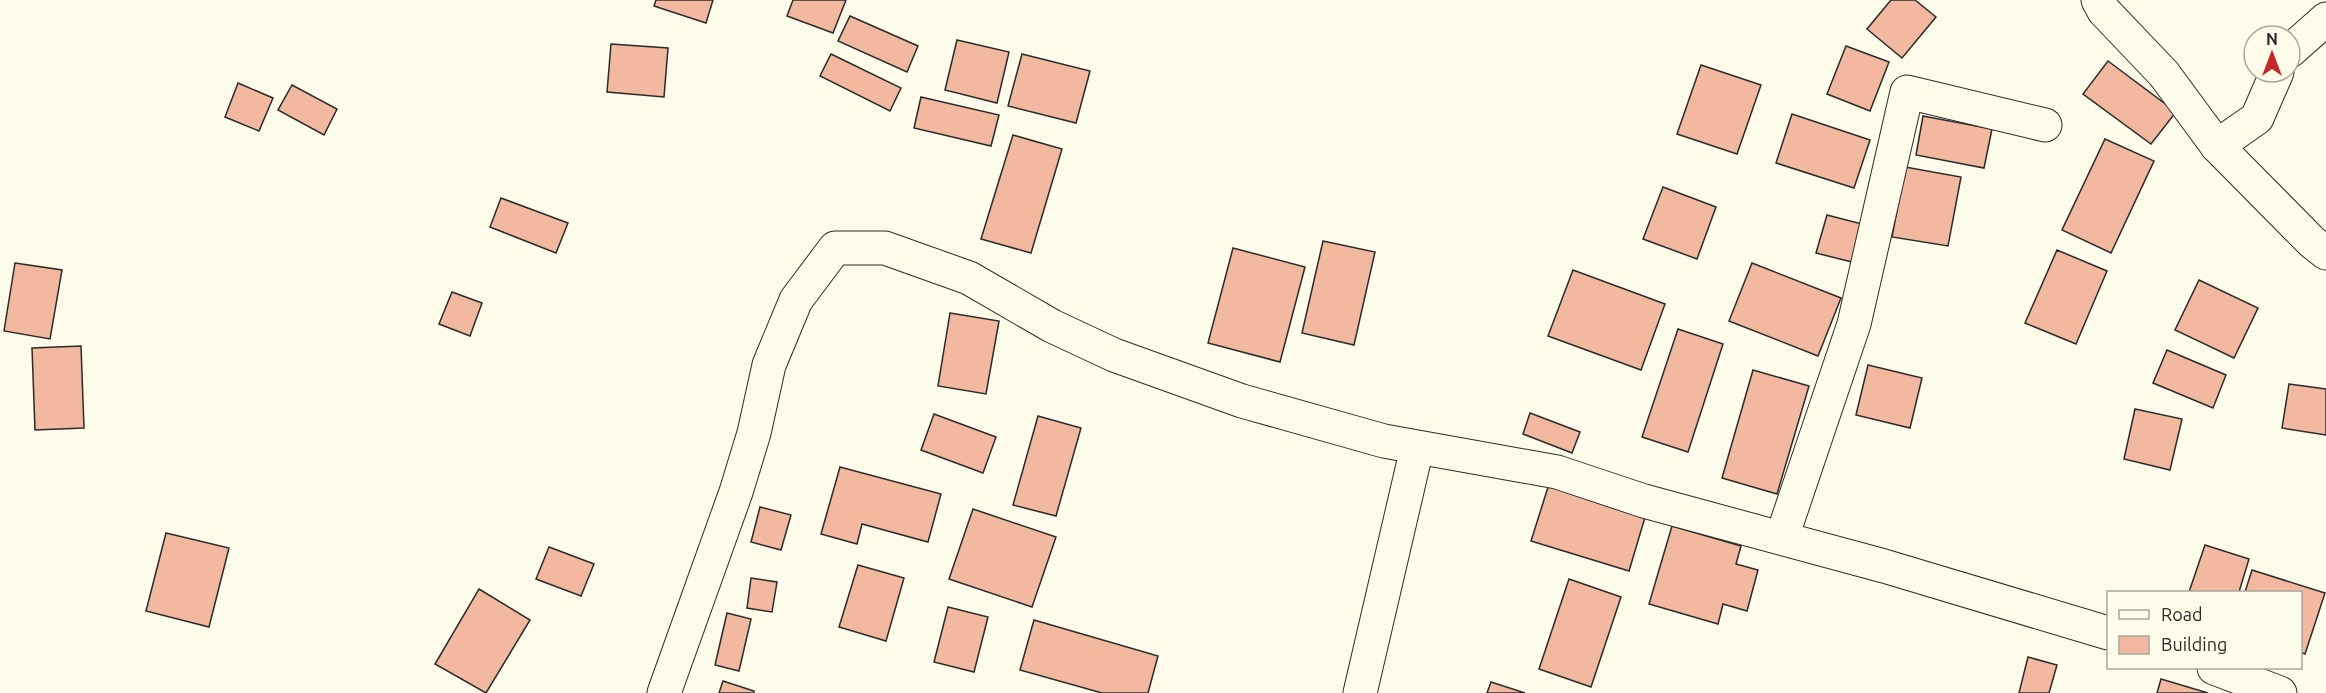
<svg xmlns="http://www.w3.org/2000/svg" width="2326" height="693" font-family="Ubuntu,sans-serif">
<rect width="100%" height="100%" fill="#fdfbea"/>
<g fill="#f2b8a0" stroke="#2b2b2b" stroke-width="1.5">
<path d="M656 0H713L706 23 654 6Z"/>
<path d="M793 0H846L833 33 787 16Z"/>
<path d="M1891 0H1915L1936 17 1902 58 1867 29Z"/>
<path d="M850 16 918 46 907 72 838 41Z"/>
<path d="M957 40 1009 52 997 103 945 90Z"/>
<path d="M611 44 668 48 664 97 607 92Z"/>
<path d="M1846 46 1889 62 1870 111 1827 94Z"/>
<path d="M831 54 901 88 890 111 820 76Z"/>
<path d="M1022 54 1090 71 1076 123 1008 106Z"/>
<path d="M2108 61 2176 112 2151 144 2083 94Z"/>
<path d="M1701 65 1761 85 1737 154 1677 134Z"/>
<path d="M238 83 273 98 259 131 225 117Z"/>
<path d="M292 85 337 109 324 135 278 110Z"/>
<path d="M921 97 999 115 991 146 914 128Z"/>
<path d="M1792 114 1870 140 1854 188 1776 163Z"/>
<path d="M1923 116 1992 129 1984 168 1916 155Z"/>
<path d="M1013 135 1062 149 1031 253 981 239Z"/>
<path d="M2105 139 2154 161 2111 253 2062 230Z"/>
<path d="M1905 167 1961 177 1948 246 1892 237Z"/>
<path d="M1663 187 1716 207 1697 259 1643 239Z"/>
<path d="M501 198 568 223 556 253 490 227Z"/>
<path d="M1827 215 1862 224 1852 262 1816 253Z"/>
<path d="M1323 241 1375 252 1354 345 1302 333Z"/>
<path d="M1233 248 1305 267 1280 362 1208 343Z"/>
<path d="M2057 250 2107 271 2076 344 2025 323Z"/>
<path d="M15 263 62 270 50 339 4 331Z"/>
<path d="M1752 263 1841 298 1818 356 1729 321Z"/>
<path d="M1573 270 1665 304 1641 370 1548 336Z"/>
<path d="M2199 280 2258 308 2234 358 2175 330Z"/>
<path d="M452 292 482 303 470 336 439 324Z"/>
<path d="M950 313 999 321 986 394 938 386Z"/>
<path d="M1678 329 1723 344 1688 452 1642 437Z"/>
<path d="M81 346 84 428 35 430 32 348Z"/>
<path d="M2167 350 2226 375 2213 408 2153 383Z"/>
<path d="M1868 365 1922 378 1910 428 1856 415Z"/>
<path d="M1753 370 1809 386 1777 494 1722 478Z"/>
<path d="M2289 384 2326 389V435L2282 428Z"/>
<path d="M2135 409 2182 419 2170 470 2124 459Z"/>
<path d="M1530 413 1580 432 1572 453 1523 434Z"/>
<path d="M934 414 996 437 983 473 921 450Z"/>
<path d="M1038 416 1081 428 1056 516 1013 505Z"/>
<path d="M840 467 941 494 928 542 862 524 857 544 821 534Z"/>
<path d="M1549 484 1646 514 1629 571 1531 541Z"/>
<path d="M760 507 791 515 781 550 751 542Z"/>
<path d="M973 509 1056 537 1032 607 949 579Z"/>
<path d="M1672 526 1741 546 1736 564 1758 570 1747 611 1723 604 1718 624 1649 604Z"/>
<path d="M166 533 229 548 209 627 146 611Z"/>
<path d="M2205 545 2249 559 2239 592H2189Z"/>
<path d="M549 547 594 564 581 596 536 579Z"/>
<path d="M858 565 904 578 886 641 839 627Z"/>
<path d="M2252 570 2325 593 2305 654 2300 652V592H2245Z"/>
<path d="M751 578 777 582 772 612 747 608Z"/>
<path d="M1569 579 1621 597 1591 687 1539 669Z"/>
<path d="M479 589 530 620 486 693 435 664Z"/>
<path d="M948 607 988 617 974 672 934 662Z"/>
<path d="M727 613 751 619 739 671 715 665Z"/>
<path d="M1034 620 1158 656 1148 693H1102L1020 670Z"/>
<path d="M2028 657 2057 665 2049 693H2019Z"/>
<path d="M2161 679 2208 693H2157Z"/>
<path d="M723 681 754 691V693H719Z"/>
<path d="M1491 682 1525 693H1487Z"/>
</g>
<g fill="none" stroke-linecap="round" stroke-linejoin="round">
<defs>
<g id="minor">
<path d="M2098 0 2104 11 2164 74 2217 146 2312 242 2326 253"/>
<path d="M2290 51 2326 19"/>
<path d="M2217 146 2257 118 2277 72"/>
<path d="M1782 537 1854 324 1907 92 2045 125"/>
<path d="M2214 668 2280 693"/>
<path d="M664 693 736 492 754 433 769 365 796 300 835 248H885L969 278 1052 326 1114 355 1242 401 1384 441 1557 472 1644 501 1884 566 2108 633"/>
<path d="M1360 693 1417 448"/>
</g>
</defs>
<use href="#minor" stroke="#2b2b2b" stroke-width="35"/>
<use href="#minor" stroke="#fdfbea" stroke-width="33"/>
</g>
<rect x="2107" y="591" width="195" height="78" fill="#fdfbea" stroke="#a9a89e" stroke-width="1.5"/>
<rect x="2119" y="610" width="30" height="9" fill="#fdfbea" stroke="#a9a89e" stroke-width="1.5"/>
<text x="2161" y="621" font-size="18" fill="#2b2b2b">Road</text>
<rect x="2119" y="636" width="30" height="18" fill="#f2b8a0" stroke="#a9a89e" stroke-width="1.5"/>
<text x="2161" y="651" font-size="18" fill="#2b2b2b">Building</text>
<g transform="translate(2272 54)"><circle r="28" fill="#fdfbea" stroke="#a9a89e" stroke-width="1.5"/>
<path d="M0-4.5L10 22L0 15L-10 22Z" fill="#c62828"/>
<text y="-9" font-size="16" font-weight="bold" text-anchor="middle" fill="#2b2b2b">N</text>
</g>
</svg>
